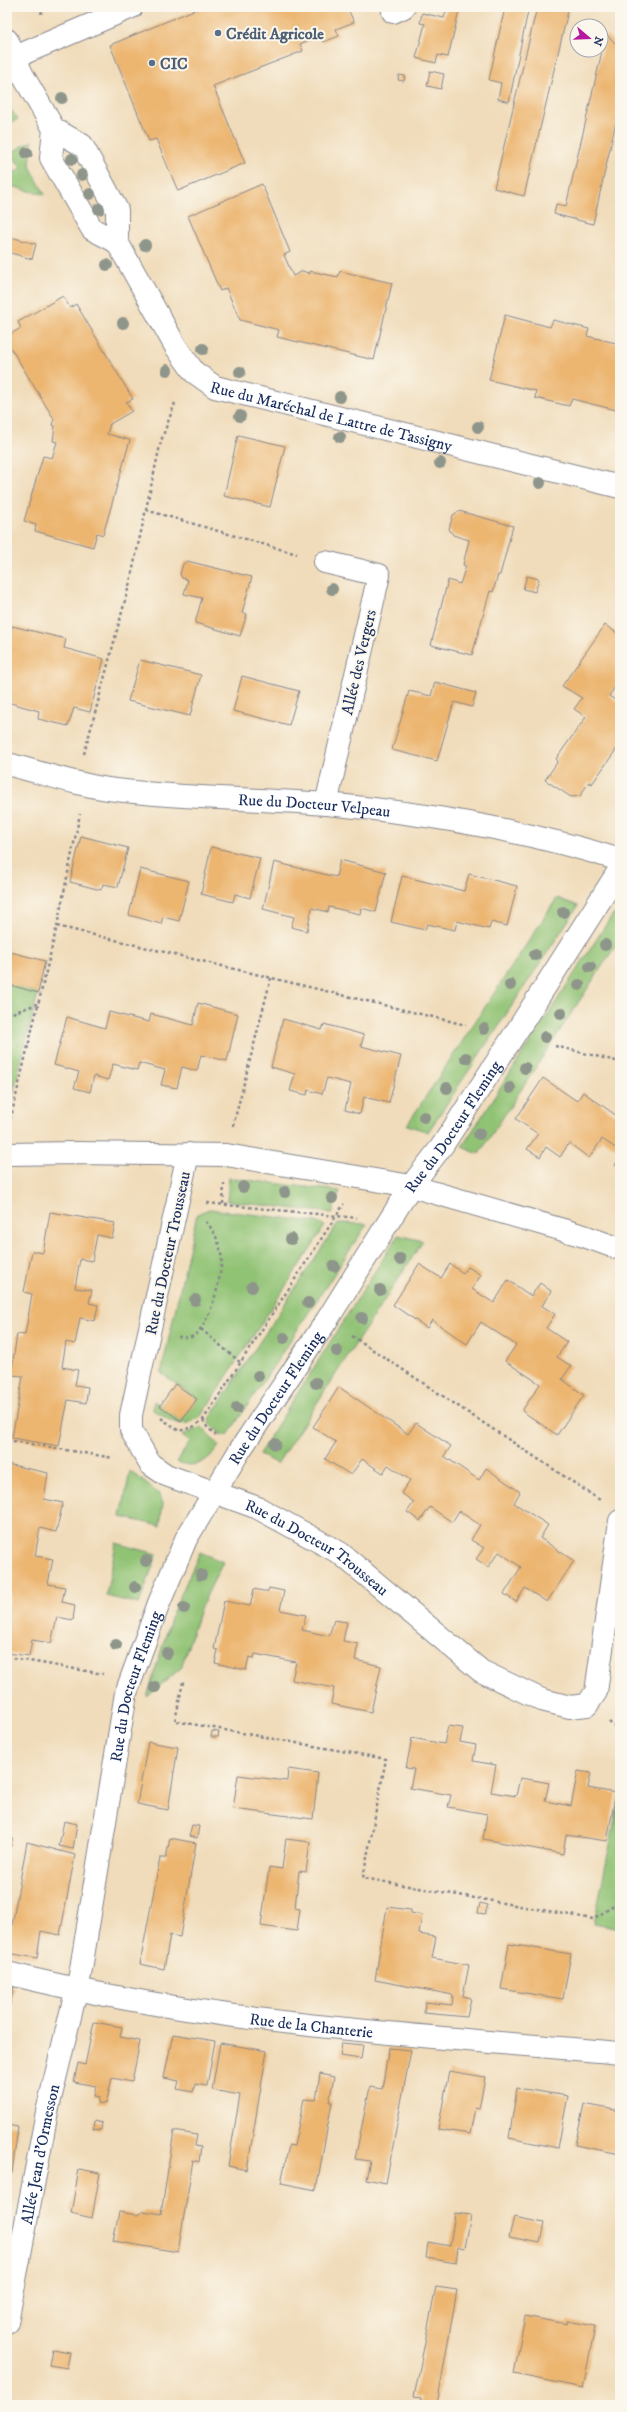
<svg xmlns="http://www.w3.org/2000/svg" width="627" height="2412" font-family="'IM FELL DW Pica',serif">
<rect width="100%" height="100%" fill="#fbf7ec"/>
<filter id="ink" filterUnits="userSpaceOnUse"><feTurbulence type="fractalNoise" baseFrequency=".025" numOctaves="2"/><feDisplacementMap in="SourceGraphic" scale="8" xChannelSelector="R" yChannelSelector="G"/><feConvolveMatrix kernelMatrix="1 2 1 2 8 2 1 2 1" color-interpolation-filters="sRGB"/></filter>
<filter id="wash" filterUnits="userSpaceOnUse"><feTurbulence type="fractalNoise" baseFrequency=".012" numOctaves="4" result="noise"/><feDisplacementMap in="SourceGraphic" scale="16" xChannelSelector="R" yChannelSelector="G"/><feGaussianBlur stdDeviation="0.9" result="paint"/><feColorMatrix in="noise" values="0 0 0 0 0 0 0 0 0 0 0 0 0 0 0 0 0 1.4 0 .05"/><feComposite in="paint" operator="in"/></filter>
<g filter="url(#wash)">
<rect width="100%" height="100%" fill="#f0dcba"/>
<g fill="#91c374" stroke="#567969">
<path d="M7 105 18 119 7 125Z"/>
<path d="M32 141 30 166 45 195 7 185V169L12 174 22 168 10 153Z"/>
<path d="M557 898 578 906 428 1132 407 1125Z"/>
<path d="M613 914 620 916V939L479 1154 462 1147Z"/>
<path d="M7 983 38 993 7 1118Z"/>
<path d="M229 1178 340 1191 332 1213 227 1201Z"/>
<path d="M209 1209 316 1222 325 1226 201 1416C180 1431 172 1421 153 1410L154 1401 181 1421 197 1399 161 1373 197 1214Z"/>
<path d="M338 1223 367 1224 228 1435H222L209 1424 211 1416Z"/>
<path d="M398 1235 423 1241 277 1464 259 1454Z"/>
<path d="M202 1427 219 1446C208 1462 195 1469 177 1462L190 1441 182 1435Z"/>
<path d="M130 1471 158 1493 163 1503 160 1526 121 1517Z"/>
<path d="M116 1543 157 1554 139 1604 106 1596Z"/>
<path d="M200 1552 223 1562 200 1609 181 1668 147 1697 173 1612Z"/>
<path d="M620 1795V1928L594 1923Z"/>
</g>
<g id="blocks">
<g fill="#ecb570">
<path d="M201 7H347L354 22 336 29 339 36 323 42 320 36 300 44 303 51 213 86 245 163 178 191 156 139 149 141 110 45Z"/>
<path d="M447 7H460L448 57 438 55 436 63 416 58 425 24 420 23 422 13 444 18Z"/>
<path d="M505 7 528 11 509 102 498 99 501 83 489 80Z"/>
<path d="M537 7H569L524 196 494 188Z"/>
<path d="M606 34 620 48V104L593 224 554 214 556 204 566 206Z"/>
<path d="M430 71 444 74 441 89 427 86Z"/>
<path d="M399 75 405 76 404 81 398 80Z"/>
<path d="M262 184 290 252 284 255 293 276 303 271 310 274V271L338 277 340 271 392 283 374 360 277 337 279 330 240 320 226 288 220 291 188 216Z"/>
<path d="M7 236 36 244 32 259 7 252Z"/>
<path d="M63 296 70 308 76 304 133 399 126 402 132 411 110 424 107 434 130 440 103 535 97 533 93 547 35 531 36 525 24 521 43 456 52 458 57 442 53 441 55 426 52 425 54 419 7 342V336L21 328 18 322Z"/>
<path d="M505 315 550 327 553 320 589 329 587 336 620 344V411L572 399 569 406 535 398 536 391 489 380Z"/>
<path d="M238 435 285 446 270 507 224 496Z"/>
<path d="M459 511 513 526 500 575H498L493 592 490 591 472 655 431 645 448 580 460 584 466 566 463 565 469 540 453 535 449 529 453 515Z"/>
<path d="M187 561 252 577 242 613 247 614 240 636 195 623 202 598 184 594 188 580 182 578 180 574 183 564Z"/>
<path d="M527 576 539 579 535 592 523 589Z"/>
<path d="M605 625 620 635V679L609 696 620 703V744L592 784 589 782 580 796 571 797 545 780 558 761 556 759 586 717 574 709 582 698 562 686Z"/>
<path d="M12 626 66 639 64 648 104 659 90 712 74 708 68 726 38 719 39 711 7 702V644Z"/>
<path d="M140 660 201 675 190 716 128 701Z"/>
<path d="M242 676 299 691 289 725 233 711Z"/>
<path d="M435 682 476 693 472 707 454 702 437 761 392 750 409 691 431 696Z"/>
<path d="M81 836 128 848 118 887 103 884 101 890 70 882Z"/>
<path d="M211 847 260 858 250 898 235 894 233 902 201 894Z"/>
<path d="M340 860 386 872 376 912 361 908 360 914 329 907 328 912 312 908 307 931 291 927 294 917 263 909 274 862 336 877Z"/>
<path d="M140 869 189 881 179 921 163 917 161 924 129 915Z"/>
<path d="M469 874 517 886 507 926 491 922 489 929 457 921 455 930 427 924 425 930 391 922 402 876 464 891Z"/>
<path d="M7 951 45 961 38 993 7 984Z"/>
<path d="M198 1003 238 1014 227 1061 201 1055 197 1071 182 1067 177 1088 161 1085 165 1070 139 1063 137 1070 113 1064 108 1080 94 1076 90 1092 74 1088 79 1072 54 1065 67 1017 105 1028 109 1012 149 1022 151 1014 193 1025Z"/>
<path d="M283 1019 322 1030 324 1024 364 1035 361 1046 401 1056 389 1103 364 1097 360 1114 345 1110 351 1084 327 1078 322 1094 308 1090 307 1095 290 1091 295 1074 271 1067Z"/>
<path d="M543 1078 577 1101 583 1092 617 1116 620 1111V1151L602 1139 589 1158 569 1143 560 1157 546 1147 540 1157 527 1149 538 1134 516 1119Z"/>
<path d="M620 1158V1168L615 1165Z"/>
<path d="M50 1212 115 1223 112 1238 97 1235 92 1261 80 1259 75 1288 92 1290 89 1303 98 1305 95 1321 80 1318 75 1344 66 1342 62 1367 78 1370 75 1385 88 1387 86 1403 68 1400 59 1446 12 1438 23 1376 11 1375 17 1334 25 1335 32 1294 24 1292 32 1251 43 1253Z"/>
<path d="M419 1264 441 1278 450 1264 463 1273 468 1267 481 1275 472 1289 494 1303 508 1280 531 1296 540 1283 551 1291 542 1306 555 1314 546 1328 567 1342 557 1357 571 1366 562 1379 584 1395 557 1435 522 1411 540 1384 505 1361 516 1345 481 1322 467 1344 432 1320 427 1328 393 1305Z"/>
<path d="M175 1384 197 1399 181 1421 160 1406Z"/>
<path d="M339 1387 408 1434 416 1423 451 1446 444 1456 479 1480 486 1468 520 1492 514 1503 548 1525 540 1538 574 1561 547 1602 525 1588 516 1602 504 1594 521 1567 499 1552 488 1567 476 1559 484 1548 471 1540 480 1525 459 1511 452 1522 430 1507 420 1521 407 1512 414 1502 401 1493 410 1480 388 1465 383 1473 362 1459 351 1475 325 1459 336 1442 313 1427Z"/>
<path d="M7 1464 48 1473 44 1499 63 1503 56 1532 40 1528 35 1556 53 1559 48 1584 65 1587 62 1602 75 1605 73 1620 57 1617 51 1643 32 1640 29 1656 7 1653V1611L10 1594 7 1593Z"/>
<path d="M269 1588 284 1591 280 1610 306 1615 302 1630 329 1636 334 1620 347 1622 343 1641 358 1644 355 1660 381 1666 371 1712 331 1704 334 1688 292 1680 296 1662 255 1654 254 1658 249 1657 246 1670 215 1663 218 1650 214 1649 224 1601 250 1606 254 1589 268 1592Z"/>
<path d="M448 1726 463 1728 460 1742 476 1745 473 1761 496 1765 491 1792 516 1796 520 1778 533 1780 549 1783 545 1801 571 1806 578 1771 591 1773 588 1788 616 1793 607 1841 566 1835 563 1854 483 1839 487 1814 448 1807 451 1795 410 1788 414 1769 406 1768 412 1738 444 1744Z"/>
<path d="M212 1731 219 1732 218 1737H211Z"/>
<path d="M148 1742 178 1747 168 1810 137 1804Z"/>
<path d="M288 1769 318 1773 313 1819 233 1809 238 1775 287 1781Z"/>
<path d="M64 1821 77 1824 73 1849 59 1846Z"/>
<path d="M192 1825 199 1826 197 1838 189 1836Z"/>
<path d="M7 1836 12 1838 11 1846 7 1845Z"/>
<path d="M170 1838 196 1843 180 1937 170 1935 164 1969 140 1964 160 1858H166Z"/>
<path d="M286 1839 310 1842 306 1872 299 1871 295 1908 300 1909 297 1931 261 1926 269 1867 282 1869Z"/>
<path d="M27 1842 75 1855 60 1935 41 1931 37 1958 7 1953Z"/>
<path d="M480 1903 488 1905 485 1914 478 1913Z"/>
<path d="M387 1907 411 1910V1913L422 1915 419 1934 436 1937 432 1958 469 1965 463 1996 471 1998 467 2017 424 2013 425 2002 452 2005 453 1995 375 1980Z"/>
<path d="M509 1944 571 1954 563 1999 501 1989Z"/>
<path d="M7 1985 14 1987 8 2013H7Z"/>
<path d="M94 2022 122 2027 120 2037 140 2041 132 2082 112 2078 106 2104 98 2103 99 2097 94 2096 96 2086 74 2082 78 2063 85 2065Z"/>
<path d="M173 2034 215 2041 207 2086 195 2084 193 2092 177 2089 179 2081 164 2078Z"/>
<path d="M220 2043 267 2051 247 2170 228 2166 240 2095 212 2090Z"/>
<path d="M342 2043 363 2045 361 2059 340 2056Z"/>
<path d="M389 2048 411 2050 386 2183 366 2179 370 2161 355 2159 370 2087 382 2089Z"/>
<path d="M449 2071 485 2077 479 2109 475 2108 470 2134 438 2129Z"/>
<path d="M320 2074 334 2077 329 2102H332L316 2190 281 2183 289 2145 294 2146 304 2099 316 2100Z"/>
<path d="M517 2088 568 2096 558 2148 509 2138Z"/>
<path d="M584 2104 620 2111V2154L575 2145Z"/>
<path d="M94 2121 102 2123 101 2130 93 2129Z"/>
<path d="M7 2125 18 2127 12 2173H8V2176Z"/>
<path d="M174 2131 197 2135 195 2146 201 2147 199 2162 193 2160 178 2252 113 2241 119 2212 137 2215 144 2211 161 2214Z"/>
<path d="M79 2169 100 2173 92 2218 71 2213Z"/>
<path d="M455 2213 471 2215 465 2248 458 2247 456 2263 426 2258 428 2242 450 2246Z"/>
<path d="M514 2217 544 2223 540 2243 509 2237Z"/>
<path d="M436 2287 457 2290 437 2405H420L421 2398 414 2397Z"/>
<path d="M525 2316 567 2324V2321L595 2326 583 2388 514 2374Z"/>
<path d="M52 2349 70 2352 67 2368 49 2365Z"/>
</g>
</g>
</g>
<g filter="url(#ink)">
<use href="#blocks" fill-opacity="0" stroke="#86868c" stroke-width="1"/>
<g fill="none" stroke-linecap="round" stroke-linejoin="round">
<defs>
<g id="street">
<path d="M393 12 404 7"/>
<path d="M7 40 22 74 54 129 51 158 92 229 117 242V210L82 145 54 129"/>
<path d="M15 57 132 7"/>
<path id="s1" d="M117 242 176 347 194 372 215 387 620 487"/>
<path d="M325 562 379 575 326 804"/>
<path id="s2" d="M7 764C43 773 80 786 116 790 186 799 256 798 326 804 424 813 525 830 620 860"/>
<path d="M7 1154 77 1153 226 1155 411 1186 584 1236 620 1249"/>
<path id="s3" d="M188 1154 131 1415V1430L150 1464 166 1475 258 1508 340 1553 481 1671 542 1700 570 1707 587 1705 596 1692 620 1521"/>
<path id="s4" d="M7 1973C207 2024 415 2035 620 2053"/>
<path id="s5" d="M7 2322 47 2112 80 1975 126 1693 159 1603 186 1539 240 1450 327 1320 411 1186 442 1146 520 1026 620 869"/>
</g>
</defs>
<use href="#street" stroke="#86868c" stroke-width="24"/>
<g stroke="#86868c" stroke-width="2.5" stroke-dasharray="3 3" stroke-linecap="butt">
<path d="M41 14 43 7"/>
<path d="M146 510 297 554"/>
<path d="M84 754 130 582 161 441 175 403"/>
<path d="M57 926 466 1025"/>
<path d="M7 1015 37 1004"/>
<path d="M555 1046 620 1062"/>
<path d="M9 1125 57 926 80 814"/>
<path d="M233 1126 271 978"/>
<path d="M207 1203 357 1218"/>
<path d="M223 1204 224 1184"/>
<path d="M201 1329 241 1363"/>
<path d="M352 1336 600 1500"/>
<path d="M178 1337C182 1337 188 1338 191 1337 210 1330 224 1270 221 1253 219 1241 213 1228 204 1220"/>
<path d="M161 1418 179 1431 193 1427 203 1420 344 1204"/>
<path d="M203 1420 207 1427 216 1435"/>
<path d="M7 1440 113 1458"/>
<path d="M7 1657 103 1674"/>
<path d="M183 1682 175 1721 386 1759 363 1878 593 1919 620 1902"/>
<path d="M609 1722 620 1731"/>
</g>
<use href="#street" stroke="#fff" stroke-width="22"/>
</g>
<g fill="#8e958b">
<circle cx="62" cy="98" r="6"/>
<circle cx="27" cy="153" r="6"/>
<circle cx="72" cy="159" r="6"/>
<circle cx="82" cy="175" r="6"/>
<circle cx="90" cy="194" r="6"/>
<circle cx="99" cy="209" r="6"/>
<circle cx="145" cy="245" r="6"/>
<circle cx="107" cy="265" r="6"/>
<circle cx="123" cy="323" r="6"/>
<circle cx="203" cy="349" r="6"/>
<circle cx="167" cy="370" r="6"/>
<circle cx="240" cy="372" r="6"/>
<circle cx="340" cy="397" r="6"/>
<circle cx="240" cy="416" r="6"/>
<circle cx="478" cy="427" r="6"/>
<circle cx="340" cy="437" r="6"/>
<circle cx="440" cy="463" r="6"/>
<circle cx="540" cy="483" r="6"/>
<circle cx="332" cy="589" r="6"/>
<circle cx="563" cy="912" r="6"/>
<circle cx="605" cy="945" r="6"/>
<circle cx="535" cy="955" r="6"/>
<circle cx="590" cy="967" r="6"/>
<circle cx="510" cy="985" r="6"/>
<circle cx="579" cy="985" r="6"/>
<circle cx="561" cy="1013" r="6"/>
<circle cx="484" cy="1029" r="6"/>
<circle cx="545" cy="1037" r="6"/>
<circle cx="466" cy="1058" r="6"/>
<circle cx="525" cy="1068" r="6"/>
<circle cx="447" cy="1088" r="6"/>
<circle cx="510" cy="1088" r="6"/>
<circle cx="424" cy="1117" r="6"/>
<circle cx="479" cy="1134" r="6"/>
<circle cx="243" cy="1187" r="6"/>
<circle cx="285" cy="1192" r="6"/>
<circle cx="332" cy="1198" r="6"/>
<circle cx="291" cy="1239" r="6"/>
<circle cx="400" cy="1259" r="6"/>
<circle cx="334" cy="1266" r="6"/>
<circle cx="252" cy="1287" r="6"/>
<circle cx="380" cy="1290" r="6"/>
<circle cx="195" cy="1300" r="6"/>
<circle cx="308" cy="1303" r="6"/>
<circle cx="362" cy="1318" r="6"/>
<circle cx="284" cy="1338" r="6"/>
<circle cx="337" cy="1351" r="6"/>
<circle cx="258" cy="1376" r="6"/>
<circle cx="316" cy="1383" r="6"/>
<circle cx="237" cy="1408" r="6"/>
<circle cx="275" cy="1444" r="6"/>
<circle cx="146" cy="1561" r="6"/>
<circle cx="201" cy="1575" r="6"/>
<circle cx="135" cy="1587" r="6"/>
<circle cx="184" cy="1608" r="6"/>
<circle cx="116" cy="1645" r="6"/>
<circle cx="167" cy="1653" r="6"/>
<circle cx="155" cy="1687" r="6"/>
</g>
</g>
<g fill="#5c6f8a" stroke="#fbf7ec" stroke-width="1.5">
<circle cx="218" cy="33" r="4"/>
<circle cx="152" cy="63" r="4"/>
</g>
<g text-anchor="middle" stroke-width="4" stroke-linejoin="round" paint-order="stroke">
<g font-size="16" font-weight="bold" fill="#4e5e75" stroke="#fbf7ec" text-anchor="start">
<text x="226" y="39">Crédit Agricole</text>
<text x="160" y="69">CIC</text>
</g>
<g font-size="16" fill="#1b2f5e" stroke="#fbf7ec">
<text dy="6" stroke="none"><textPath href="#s1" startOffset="297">Rue du Maréchal de Lattre de Tassigny</textPath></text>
<text transform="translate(358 662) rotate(-77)" y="6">Allée des Vergers</text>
<text dy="6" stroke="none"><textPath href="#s2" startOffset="311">Rue du Docteur Velpeau</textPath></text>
<text dy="6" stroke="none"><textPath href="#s5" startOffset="1297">Rue du Docteur Fleming</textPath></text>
<text transform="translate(167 1253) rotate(-78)" y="6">Rue du Docteur Trousseau</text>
<text dy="6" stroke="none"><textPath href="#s5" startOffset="973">Rue du Docteur Fleming</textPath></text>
<text dy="6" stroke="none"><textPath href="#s3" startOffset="509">Rue du Docteur Trousseau</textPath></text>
<text dy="6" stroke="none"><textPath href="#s5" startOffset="649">Rue du Docteur Fleming</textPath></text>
<text dy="6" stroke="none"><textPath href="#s4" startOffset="309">Rue de la Chanterie</textPath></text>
<text dy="6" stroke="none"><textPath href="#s5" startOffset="171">Allée Jean d'Ormesson</textPath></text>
</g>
</g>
<rect width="627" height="2412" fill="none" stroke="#fbf7ec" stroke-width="24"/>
<g transform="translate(589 38) rotate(109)"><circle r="19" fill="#fbf7ec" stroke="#a1a7b3"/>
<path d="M0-3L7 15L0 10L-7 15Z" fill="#b5179e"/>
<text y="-6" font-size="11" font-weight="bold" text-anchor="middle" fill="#1b2f5e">N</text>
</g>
</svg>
